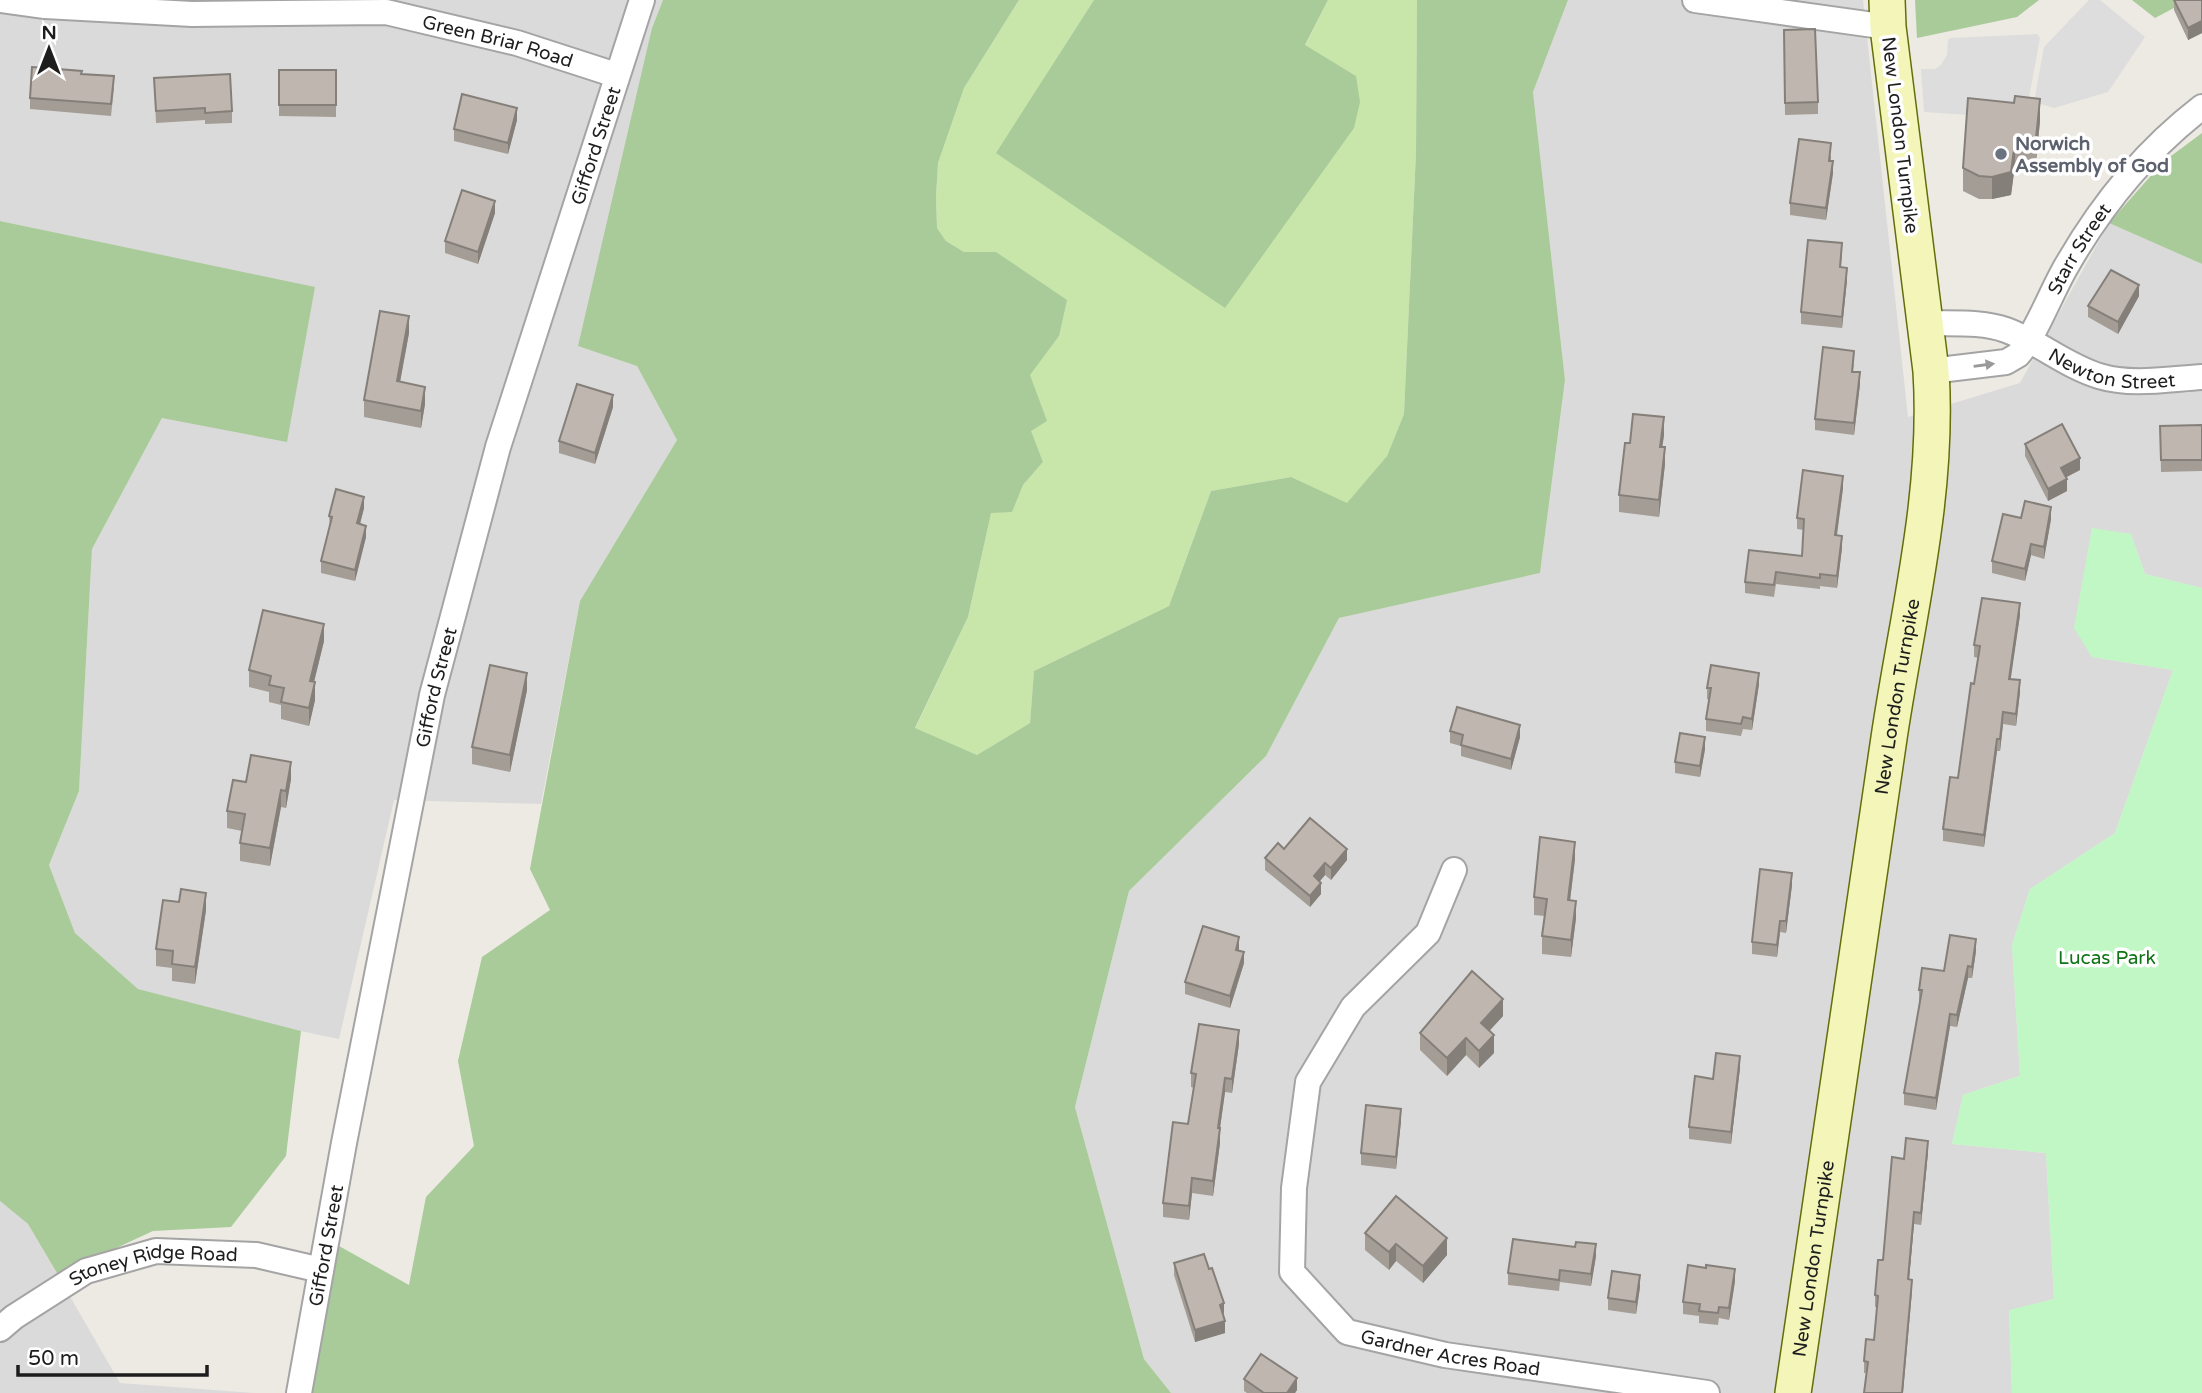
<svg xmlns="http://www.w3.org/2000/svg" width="2202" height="1393" font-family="'Varela Round',sans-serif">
<rect width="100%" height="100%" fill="#edeae3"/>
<g fill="#dbdada">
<path d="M0 0H663L652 28 637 366 677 440 580 601 541 804 394 800 339 1039 276 1026 138 989 75 933 49 865 79 791 92 549 162 418 315 288 0 221Z"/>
<path d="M1568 0H1863L1908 417 2020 383 2109 223 2202 264V588L2145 574 2131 534 2092 529 2075 628 2092 657 2173 670 2115 833 2030 889 2012 945 2020 1076 1963 1095 1952 1144 2046 1153 2054 1299 2009 1311 2012 1393H1171L1144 1359 1075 1107 1129 891 1266 756 1339 618 1540 573 1565 380 1533 92Z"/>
<path d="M0 1201 28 1224 120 1383 254 1393H0Z"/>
</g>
<path fill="#c8e6aa" d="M1019 0H1094L997 153 1356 76 1305 46 1328 0H1417L1416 153 1404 414 1387 456 1347 504 1291 477 1211 491 1169 606 1034 671 1030 723 977 755 915 729 968 617 991 512 1012 511 1023 485 1043 462 1030 431 1046 420 1029 375 1059 336 996 253 964 252 946 241 937 228 936 197 938 163 964 88Z"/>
<g fill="#a8cb99">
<path d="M663 0H1019L964 88 938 163 936 197 937 228 946 241 964 252H996L1067 300 1059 336 1030 375 1047 421 1031 431 1043 462 1023 485 1012 512 991 513 968 617 915 728 977 755 1030 723 1034 671 1169 606 1211 491 1291 477 1347 503 1387 456 1404 414 1416 153 1417 0H1568L1533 92 1565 380 1540 573 1339 618 1266 756 1129 891 1075 1107 1144 1359 1171 1393H311L339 1246 409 1285 426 1197 474 1146 458 1061 482 957 550 910 530 869 580 601 677 440 637 366 578 346 652 28Z"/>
<path d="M1094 0H1328L1305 45 1356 76 1360 102 1354 128 1225 308 996 153Z"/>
<path d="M1915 0H2039L2017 17 1917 38Z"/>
<path d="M2132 0H2189L2155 18Z"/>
<path d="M2202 133V264L2109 223 2163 162Z"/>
<path d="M0 221 315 287 287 442 162 418 92 549 79 791 49 865 75 933 138 989 301 1031 286 1156 231 1227 153 1231 58 1275 28 1224 0 1201Z"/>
</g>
<path fill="#c0f7c5" d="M2092 528 2131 534 2145 574 2202 588V1393H2012L2009 1310 2054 1299 2046 1153 1952 1144 1963 1095 2020 1076 2012 945 2030 889 2115 833 2173 670 2092 657 2074 628Z"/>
<g fill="#ddd">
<path d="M2089 0H2100L2145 37 2108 92 2054 108 2034 102 2044 47Z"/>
<path d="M2037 34 2040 38 2027 109 1969 115 1924 112 1921 69H1935L1941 65 1947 55 1948 40 1950 38Z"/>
</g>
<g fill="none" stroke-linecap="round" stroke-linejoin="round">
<defs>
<g id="minor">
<path id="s1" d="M0 0 45 6 192 14 386 12 517 43 616 75"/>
<path d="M1695 0 1888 27"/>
<path id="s2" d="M1926 323C1952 324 1981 321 2006 330 2039 342 2066 366 2099 376 2131 386 2169 379 2202 377"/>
<path id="s3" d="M1931 371 2006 362 2018 355C2036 334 2052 290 2067 265 2102 204 2146 150 2202 107"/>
<path id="s4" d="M1454 870 1428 933 1353 1007 1308 1082 1294 1188 1292 1272 1347 1332 1445 1355 1707 1393"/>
<path id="s5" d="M0 1329 14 1317 86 1271 156 1251 256 1255 321 1270"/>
<path id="s6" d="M299 1393 344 1143 432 695 498 447 642 0"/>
</g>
<g id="secondary">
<path id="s7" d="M1793 1393C1825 1175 1857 956 1889 738 1907 617 1939 495 1931 371L1888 27 1887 0"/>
</g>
</defs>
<use href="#minor" stroke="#a4a4a4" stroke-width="28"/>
<use href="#secondary" stroke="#636e09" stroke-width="38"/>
<use href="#minor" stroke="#fff" stroke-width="24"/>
<use href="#secondary" stroke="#f3f6b8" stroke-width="35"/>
</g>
<g fill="#a39d96">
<path d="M2174 0H2202V33L2188 40 2174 10Z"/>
<path d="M1784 30 1818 102V114L1785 115Z"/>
<path d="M279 70H336V117L279 116Z"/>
<path d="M82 74 114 88 111 116 30 109V98Z"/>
<path d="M154 78 232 111V123L205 124V120L156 123Z"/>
<path d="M517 120 508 154 454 141V129Z"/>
<path d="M2040 121 2036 161 2022 159V165H2015L2011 195 1992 199H1979L1963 191V168Z"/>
<path d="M1831 155V161L1833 173 1826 220 1790 215V203Z"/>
<path d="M495 213 478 264 445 253V241Z"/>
<path d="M1842 255 1841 267 1847 280 1842 328 1801 324V312Z"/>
<path d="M2139 296 2118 334 2088 317V306Z"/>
<path d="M409 333 400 382 425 404 421 428 364 417V400Z"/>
<path d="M1854 363 1853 372 1860 384 1854 435 1815 430V419Z"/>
<path d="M613 407 595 464 559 453V441Z"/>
<path d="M2202 425V471L2161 472 2160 426Z"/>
<path d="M1664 435 1662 447 1665 464 1659 517 1619 512V495L1630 443Z"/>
<path d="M2025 444 2080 470 2066 477 2067 491 2048 501 2025 456Z"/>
<path d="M1843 488 1837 536 1842 548 1837 588 1820 586V589L1776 584 1774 597 1745 593V582L1802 556 1804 530 1797 529V518Z"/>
<path d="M364 508 360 524 366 537 355 581 321 573V561L330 528 329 516Z"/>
<path d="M2021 518 2051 519 2044 559 2031 555 2025 581 1992 573V561Z"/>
<path d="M2020 615 2010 679 2020 692 2016 726 2003 724 2000 751H1997L1984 847 1943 841V829L1958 778 1978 658 1974 657V645Z"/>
<path d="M324 641 314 682 315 700 309 726 281 719V705L269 702V692L249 687V670Z"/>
<path d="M1759 684 1752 730 1743 729 1741 736 1706 731V719L1709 700 1707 699V688Z"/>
<path d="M527 690 510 772 472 764V747Z"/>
<path d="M1450 731 1520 737 1511 770 1461 756V746L1450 743Z"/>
<path d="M1705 749 1700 777 1675 773V762Z"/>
<path d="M291 779 286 808 281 807 270 866 240 861V843L242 831 227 828V811L246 782Z"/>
<path d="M1284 849 1347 860 1331 880 1325 875 1320 881 1321 894 1310 907 1265 870V858Z"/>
<path d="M1575 859 1570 900 1576 918 1571 957 1542 954V936L1545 916 1534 915V897Z"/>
<path d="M1792 885 1786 933 1780 932 1777 957 1752 954V942Z"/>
<path d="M206 910 195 984 172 981V968L156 966V949Z"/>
<path d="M1239 949V950L1244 963 1230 1008 1185 994V982Z"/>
<path d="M1976 951 1972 978H1968L1957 1027 1950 1026 1936 1110 1904 1105V1093L1920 1002H1919V990L1944 971Z"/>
<path d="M1503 1016 1489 1031 1494 1053 1479 1068 1466 1055 1447 1076 1420 1050V1033Z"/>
<path d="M1239 1044 1232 1093 1225 1092 1220 1128V1143L1213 1196 1192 1193 1189 1220 1163 1217V1203L1188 1124 1194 1088 1191 1087V1073Z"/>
<path d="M1740 1068 1731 1144 1689 1139V1127Z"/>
<path d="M1401 1121 1396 1169 1361 1165V1153Z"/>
<path d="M1928 1152 1921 1225 1914 1224 1909 1279 1912 1291 1866 1373H1864V1361L1874 1340 1877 1307H1875V1295L1904 1159Z"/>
<path d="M1365 1233 1447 1255 1423 1283 1396 1261 1389 1270 1365 1250Z"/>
<path d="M1596 1256 1591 1286 1560 1282 1559 1291 1508 1285V1273Z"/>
<path d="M1174 1263 1209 1269 1223 1315 1225 1333 1195 1342 1174 1275Z"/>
<path d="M1706 1268 1735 1281 1729 1320 1719 1318 1718 1325 1699 1323V1316L1683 1314V1302Z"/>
<path d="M1640 1287 1636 1314 1608 1310V1298Z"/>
<path d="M1244 1379 1297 1390 1295 1393H1247L1244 1391Z"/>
</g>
<g fill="#857f7a">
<path d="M2202 21V33L2188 40V28Z"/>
<path d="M2040 99V121L2036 161V138Z"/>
<path d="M517 108V120L508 154V143Z"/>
<path d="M2015 142V165L2011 195 1992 199V177Z"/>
<path d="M1833 161V173L1826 220V208Z"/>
<path d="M495 201V213L478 264V252Z"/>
<path d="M1847 268V280L1842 328V317Z"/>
<path d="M2139 285V296L2118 334V322Z"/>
<path d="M409 316V333L397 398V381Z"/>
<path d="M1860 372V384L1854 435V423Z"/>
<path d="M425 387V404L421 428V411Z"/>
<path d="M613 395V407L595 464V453Z"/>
<path d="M1664 417V435L1660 464V447Z"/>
<path d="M1665 447V464L1659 517V500Z"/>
<path d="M2080 458V470L2061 480V468Z"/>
<path d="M1843 476V488L1835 547V535Z"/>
<path d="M2067 479V491L2048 501V489Z"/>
<path d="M364 497V508L357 535V523Z"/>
<path d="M2051 507V519L2044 559V547Z"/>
<path d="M366 526V537L355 581V570Z"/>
<path d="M1842 536V548L1837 588V576Z"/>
<path d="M2031 544V555L2025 581V569Z"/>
<path d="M2020 603V615L2009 691V679Z"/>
<path d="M324 624V641L310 698V681Z"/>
<path d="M527 673V690L510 772V755Z"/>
<path d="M1759 673V684L1752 730V719Z"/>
<path d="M2020 680V692L2016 726V714Z"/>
<path d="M315 682V700L309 726V708Z"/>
<path d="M2003 712V724L2000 751V739Z"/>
<path d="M1520 725V737L1511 770V759Z"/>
<path d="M1705 737V749L1700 777V766Z"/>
<path d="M1997 739V751L1984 847V835Z"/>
<path d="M291 762V779L286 808V791Z"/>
<path d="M281 790V807L270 866V848Z"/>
<path d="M1575 842V859L1568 917V900Z"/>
<path d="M1347 849V860L1331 880V868Z"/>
<path d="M1325 863V875L1314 888V876Z"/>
<path d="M1792 873V885L1786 933V921Z"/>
<path d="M1321 883V894L1310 907V896Z"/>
<path d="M206 893V910L195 984V967Z"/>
<path d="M1576 901V918L1571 957V940Z"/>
<path d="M1780 921V932L1777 957V945Z"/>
<path d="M1239 937V949L1236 961V950Z"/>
<path d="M1976 939V951L1972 978V967Z"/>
<path d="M1244 952V963L1230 1008V996Z"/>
<path d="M1968 966V978L1957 1027V1015Z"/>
<path d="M1503 999V1016L1481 1040V1023Z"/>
<path d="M1950 1014V1026L1936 1110V1098Z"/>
<path d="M1239 1030V1044L1232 1093V1079Z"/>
<path d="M1494 1035V1053L1479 1068V1051Z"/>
<path d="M1466 1038V1055L1447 1076V1058Z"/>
<path d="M1740 1056V1068L1731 1144V1132Z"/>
<path d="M1225 1078V1092L1218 1142V1128Z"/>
<path d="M1401 1109V1121L1396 1169V1157Z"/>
<path d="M1220 1128V1143L1213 1196V1181Z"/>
<path d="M1928 1141V1152L1921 1225V1213Z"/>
<path d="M1192 1178V1193L1189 1220V1206Z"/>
<path d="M1914 1212V1224L1908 1291V1279Z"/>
<path d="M1447 1238V1255L1423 1283V1266Z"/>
<path d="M1396 1244V1261L1389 1270V1252Z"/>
<path d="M1596 1244V1256L1591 1286V1274Z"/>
<path d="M1735 1269V1281L1729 1320V1308Z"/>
<path d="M1640 1275V1287L1636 1314V1302Z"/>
<path d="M1912 1280V1291L1903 1393H1902Z"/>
<path d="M1224 1303V1315L1220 1305Z"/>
<path d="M1225 1321V1333L1195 1342V1330Z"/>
<path d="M1297 1378V1390L1295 1393H1287Z"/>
</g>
<g fill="#beb6af" stroke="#857f7a" stroke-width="2">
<path d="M2174 0H2202V21L2188 28Z"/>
<path d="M1815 29 1818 102 1785 103 1784 30Z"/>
<path d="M32 67 82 71 81 74 114 76 111 104 30 98Z"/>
<rect x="279" y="70" width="57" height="35"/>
<path d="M230 74 232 111 205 113V108L156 111 154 78Z"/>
<path d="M462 94 517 108 508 143 454 129Z"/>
<path d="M2015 96 2040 99 2036 138 2022 136V143L2015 142 2011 172 1992 177 1979 176 1963 168 1968 98 2014 103Z"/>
<path d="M1799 139 1831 143 1829 161H1833L1826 208 1790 203Z"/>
<path d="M462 190 495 201 478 252 445 241Z"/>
<path d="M1808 240 1842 243 1840 267 1847 268 1842 317 1801 312Z"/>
<path d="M2111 270 2139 285 2118 322 2088 306Z"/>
<path d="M380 311 409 316 397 381 425 387 421 411 364 400Z"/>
<path d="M1823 347 1854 351 1852 372H1860L1854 423 1815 419Z"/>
<path d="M577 384 613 395 595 453 559 441Z"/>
<path d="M1633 414 1664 417 1660 447H1665L1659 500 1619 495 1625 443H1630Z"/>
<path d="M2062 424 2080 458 2061 468 2067 479 2048 489 2025 444Z"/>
<path d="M2202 425V460H2161L2160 426Z"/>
<path d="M1803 470 1843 476 1835 535 1842 536 1837 576 1820 574V578L1776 572 1774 585 1745 582 1749 550 1802 556 1804 519 1797 518Z"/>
<path d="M336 489 364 497 357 523 366 526 355 570 321 561 332 517 329 516Z"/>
<path d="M2025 501 2051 507 2044 547 2031 544 2025 569 1992 561 2003 514 2021 518Z"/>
<path d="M1982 598 2020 603 2009 679 2020 680 2016 714 2003 712 2000 739H1997L1984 835 1943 829 1950 777 1958 778 1971 683 1974 684 1980 646 1974 645Z"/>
<path d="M263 610 324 624 310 681 315 682 309 708 281 702 284 688 269 685 271 676 249 670Z"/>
<path d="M490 665 527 673 510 755 472 747Z"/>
<path d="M1711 665 1759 673 1752 719 1743 717 1741 724 1706 719 1711 688H1707Z"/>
<path d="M1457 707 1520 725 1511 759 1461 745 1463 735 1450 731Z"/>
<path d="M1680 733 1705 737 1700 766 1675 762Z"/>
<path d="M251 755 291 762 286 791 281 790 270 848 240 843 245 814 227 811 233 780 246 782Z"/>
<path d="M1310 818 1347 849 1331 868 1325 863 1314 876 1321 883 1310 896 1265 858 1278 843 1284 849Z"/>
<path d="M1540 837 1575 842 1568 900 1576 901 1571 940 1542 936 1547 899 1534 897Z"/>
<path d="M1760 869 1792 873 1786 921H1780L1777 945 1752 942Z"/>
<path d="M181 889 206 893 195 967 172 964 173 951 156 949 163 900 179 902Z"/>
<path d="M1203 926 1239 937 1236 950 1244 952 1230 996 1185 982Z"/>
<path d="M1950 935 1976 939 1972 967 1968 966 1957 1015 1950 1014 1936 1098 1904 1093 1922 990H1919L1922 968 1944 971Z"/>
<path d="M1472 971 1503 999 1481 1023 1494 1035 1479 1051 1466 1038 1447 1058 1420 1033Z"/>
<path d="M1199 1024 1239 1030 1232 1079 1225 1078 1218 1128H1220L1213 1181 1192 1178 1189 1206 1163 1203 1173 1122 1188 1124 1196 1074 1191 1073Z"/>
<path d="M1716 1053 1740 1056 1731 1132 1689 1127 1695 1076 1713 1079Z"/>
<path d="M1366 1105 1401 1109 1396 1157 1361 1153Z"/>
<path d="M1906 1138 1928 1141 1921 1213 1914 1212 1908 1279 1912 1280 1902 1393H1864L1868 1362 1864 1361 1866 1339 1874 1340 1878 1296 1875 1295 1878 1260H1883L1892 1157 1904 1159Z"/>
<path d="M1396 1196 1447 1238 1423 1266 1396 1244 1389 1252 1365 1233Z"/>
<path d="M1513 1239 1575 1247 1576 1242 1596 1244 1591 1274 1560 1270 1559 1280 1508 1273Z"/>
<path d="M1204 1254 1209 1269 1212 1268 1224 1303 1220 1305 1225 1321 1195 1330 1174 1263Z"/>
<path d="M1688 1265 1706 1268V1265L1735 1269 1729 1308 1719 1307 1718 1313 1699 1311 1700 1304 1683 1302Z"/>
<path d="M1612 1271 1640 1275 1636 1302 1608 1298Z"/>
<path d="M1261 1354 1297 1378 1287 1393H1264L1244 1379Z"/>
</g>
<defs><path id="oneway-solid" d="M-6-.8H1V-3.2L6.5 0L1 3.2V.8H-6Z" transform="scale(1.75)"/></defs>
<use fill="#999" href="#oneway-solid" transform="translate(1984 365) rotate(-8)"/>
<circle fill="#6b7280" stroke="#fff" stroke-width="2.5" cx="2001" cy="154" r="7"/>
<g text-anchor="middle" stroke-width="7" stroke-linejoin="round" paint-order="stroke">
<g font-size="19" fill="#1d1d1d" stroke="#fff">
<text dy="7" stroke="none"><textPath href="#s1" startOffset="502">Green Briar Road</textPath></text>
<text transform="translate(1901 135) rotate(83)" y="7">New London Turnpike</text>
<text dy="7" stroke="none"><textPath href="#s6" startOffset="1284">Gifford Street</textPath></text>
<text dy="7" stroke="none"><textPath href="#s3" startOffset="212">Starr Street</textPath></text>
<text dy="7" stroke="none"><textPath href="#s2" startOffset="196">Newton Street</textPath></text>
<text dy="7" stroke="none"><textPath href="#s6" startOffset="719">Gifford Street</textPath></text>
<text dy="7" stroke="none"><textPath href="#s7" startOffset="704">New London Turnpike</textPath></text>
<text dy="7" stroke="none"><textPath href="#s6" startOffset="150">Gifford Street</textPath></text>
<text dy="7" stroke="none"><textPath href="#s7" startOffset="136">New London Turnpike</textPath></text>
<text dy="7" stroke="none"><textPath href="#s5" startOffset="172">Stoney Ridge Road</textPath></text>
<text dy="7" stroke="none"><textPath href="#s4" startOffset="639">Gardner Acres Road</textPath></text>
</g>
<g font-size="19" font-weight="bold" fill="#5b616d" stroke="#fff" text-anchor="start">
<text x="2015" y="150">Norwich<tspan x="2015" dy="22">Assembly of God</tspan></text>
</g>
<g font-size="19" fill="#107518" stroke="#fff">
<text x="2107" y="964">Lucas Park</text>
</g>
</g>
<g transform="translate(49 49)" stroke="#ffffff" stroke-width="5" paint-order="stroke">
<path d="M0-5L12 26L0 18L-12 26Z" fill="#1d1d1d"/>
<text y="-10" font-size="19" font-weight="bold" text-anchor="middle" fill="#1d1d1d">N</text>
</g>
<path d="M18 1365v10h189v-10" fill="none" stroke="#1d1d1d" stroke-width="3.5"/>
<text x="28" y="1365" font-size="21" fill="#1d1d1d" stroke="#ffffff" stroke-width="5" paint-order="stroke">50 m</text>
</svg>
